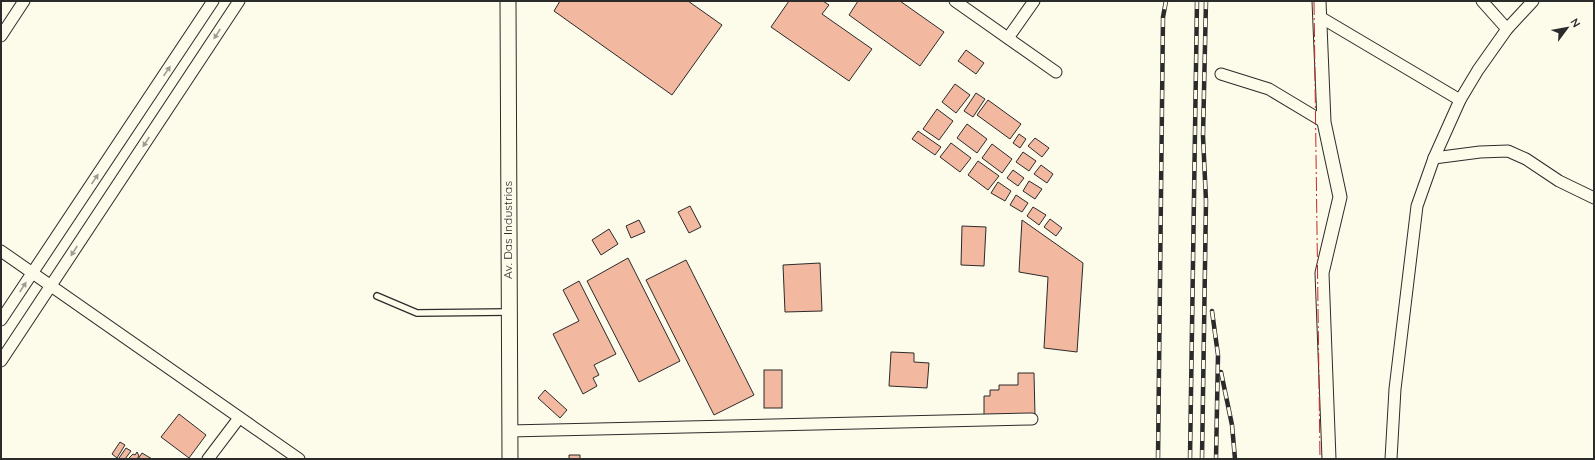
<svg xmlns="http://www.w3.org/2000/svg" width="1595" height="460" font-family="Quicksand,sans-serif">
<rect width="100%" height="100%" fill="#fdfbea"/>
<g fill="#f2b8a0" stroke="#2b2b2b">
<path d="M560 1H688L722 25 672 95 554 11Z"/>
<path d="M789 1H823L829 5 822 14 872 49 849 81 771 27Z"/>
<path d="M858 1H900L944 32 920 66 849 15Z"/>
<path d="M966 50 984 63 976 74 958 61Z"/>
<path d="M955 84 970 95 956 113 942 102Z"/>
<path d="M976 93 985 99 973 117 964 111Z"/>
<path d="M988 100 1021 124 1010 139 977 115Z"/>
<path d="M937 109 953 121 939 140 923 129Z"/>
<path d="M967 124 987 139 977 153 957 138Z"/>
<path d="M918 131 941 147 935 155 912 139Z"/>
<path d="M1019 134 1026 139 1020 148 1013 143Z"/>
<path d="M1035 138 1049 148 1042 157 1028 146Z"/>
<path d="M951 143 971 158 960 172 940 157Z"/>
<path d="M992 144 1012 159 1002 173 982 158Z"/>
<path d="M1023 152 1036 161 1029 171 1016 162Z"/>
<path d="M978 161 999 176 988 190 968 175Z"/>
<path d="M1041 165 1053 174 1047 183 1034 174Z"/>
<path d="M1013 170 1024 178 1018 186 1007 178Z"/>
<path d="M1029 181 1042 189 1035 199 1023 191Z"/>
<path d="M998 182 1011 191 1005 201 991 193Z"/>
<path d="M1016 195 1028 203 1022 212 1010 205Z"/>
<path d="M690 206 701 227 689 233 678 212Z"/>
<path d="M1033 207 1046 215 1039 225 1027 216Z"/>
<path d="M1050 219 1062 228 1056 236 1044 227Z"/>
<path d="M639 220 645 232 631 238 626 226Z"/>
<path d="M1022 220 1083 263 1077 352 1044 348 1048 277 1019 272Z"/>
<path d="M962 226 986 227 984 266 961 265Z"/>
<path d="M609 229 618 244 601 255 592 240Z"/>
<path d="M628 258 680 361 639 382 587 281Z"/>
<path d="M686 260 754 395 714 415 646 280Z"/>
<path d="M820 263 822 311 785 312 783 265Z"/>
<path d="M579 281 616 354 594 365 599 375 593 378 597 386 583 394 553 334 579 321 563 290Z"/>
<path d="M891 352 914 353V362L929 363 927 388 889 386Z"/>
<rect x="764" y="370" width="18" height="38"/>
<path d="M1018 373H1034L1035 416 984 417V396H990V390H999V385H1018Z"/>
<path d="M545 390 567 410 560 418 538 398Z"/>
<path d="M179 414 206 435 189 458 161 437Z"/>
<path d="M120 442 125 445 117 458 112 454Z"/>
<path d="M126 448 131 451 125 459H120L119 458Z"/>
<path d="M137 452 139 456 137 459H128L133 454 135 455Z"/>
<path d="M142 453 152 459H138Z"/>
<path d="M569 455H580V459H552H569Z"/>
</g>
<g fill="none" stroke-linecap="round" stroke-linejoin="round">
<defs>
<path id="service" d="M377 296 417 313 508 312"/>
<g id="minor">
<path d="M955 1 1056 72"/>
<path d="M1482 1 1507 29"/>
<path d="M1320 17 1460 100"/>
<path d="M1 36 24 1"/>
<path d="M1008 38 1034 1"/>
<path d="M1221 74 1269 89 1324 122"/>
<path d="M1434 158 1480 152 1508 151 1526 159 1559 181 1594 198"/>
<path d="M1 251 299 459"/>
<path d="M1 320 213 1"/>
<path d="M1 361 239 1"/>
<path d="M509 431 1032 419"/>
<path d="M208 459 239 418"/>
<path d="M1391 459 1395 389 1417 206 1434 158 1460 100 1478 70 1507 29 1533 1"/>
</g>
<path id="tertiary" d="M1319 1 1324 122 1340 197 1322 273 1329 459"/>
<path id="secondary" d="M508 1 510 459"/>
</defs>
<use href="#service" stroke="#2b2b2b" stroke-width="8"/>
<use href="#minor" stroke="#2b2b2b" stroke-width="13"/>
<use href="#tertiary" stroke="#2b2b2b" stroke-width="15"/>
<use href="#secondary" stroke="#2b2b2b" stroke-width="17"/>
<use href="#service" stroke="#fdfbea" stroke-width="5.5"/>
<use href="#minor" stroke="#fdfbea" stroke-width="11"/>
<use href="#tertiary" stroke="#fdfbea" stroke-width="13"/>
<use href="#secondary" stroke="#fdfbea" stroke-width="15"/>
<defs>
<g id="rail">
<path d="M1212 311 1218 355 1216 459"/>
<path d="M1221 372 1232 425 1235 459"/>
<path d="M1158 459 1163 17 1166 1"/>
<path d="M1190 459 1197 1"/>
<path d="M1202 459 1206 201 1203 136 1206 1"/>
</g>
</defs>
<use href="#rail" stroke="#2b2b2b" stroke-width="4.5"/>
<use href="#rail" stroke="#fdfbea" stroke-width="3" stroke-dasharray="9" stroke-linecap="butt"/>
<path stroke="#c62828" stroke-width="1" stroke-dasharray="14 3 2 3" stroke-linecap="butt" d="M1314 1 1320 459"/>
</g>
<defs><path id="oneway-solid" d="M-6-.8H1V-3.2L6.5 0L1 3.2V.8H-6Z"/></defs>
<g fill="#9e9d94">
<use href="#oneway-solid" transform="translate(217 34) rotate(123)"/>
<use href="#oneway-solid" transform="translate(167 71) rotate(-56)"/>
<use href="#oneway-solid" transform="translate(146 142) rotate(123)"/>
<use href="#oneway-solid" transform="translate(95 179) rotate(-56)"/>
<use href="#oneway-solid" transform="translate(74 251) rotate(123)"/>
<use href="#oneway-solid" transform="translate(23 287) rotate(-57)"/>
</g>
<g text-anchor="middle" stroke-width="3" stroke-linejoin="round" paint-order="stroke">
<g font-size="12" fill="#2b2b2b" stroke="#fdfbea">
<text transform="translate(508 230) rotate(-90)" y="4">Av. Das Industrias</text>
</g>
</g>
<rect width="1595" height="460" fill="none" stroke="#2b2b2b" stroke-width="4"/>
<g transform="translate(1567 28) rotate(58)" stroke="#fdfbea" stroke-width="3" paint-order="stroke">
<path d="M0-3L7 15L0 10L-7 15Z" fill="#2b2b2b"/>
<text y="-6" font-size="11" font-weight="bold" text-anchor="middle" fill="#2b2b2b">N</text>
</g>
</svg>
